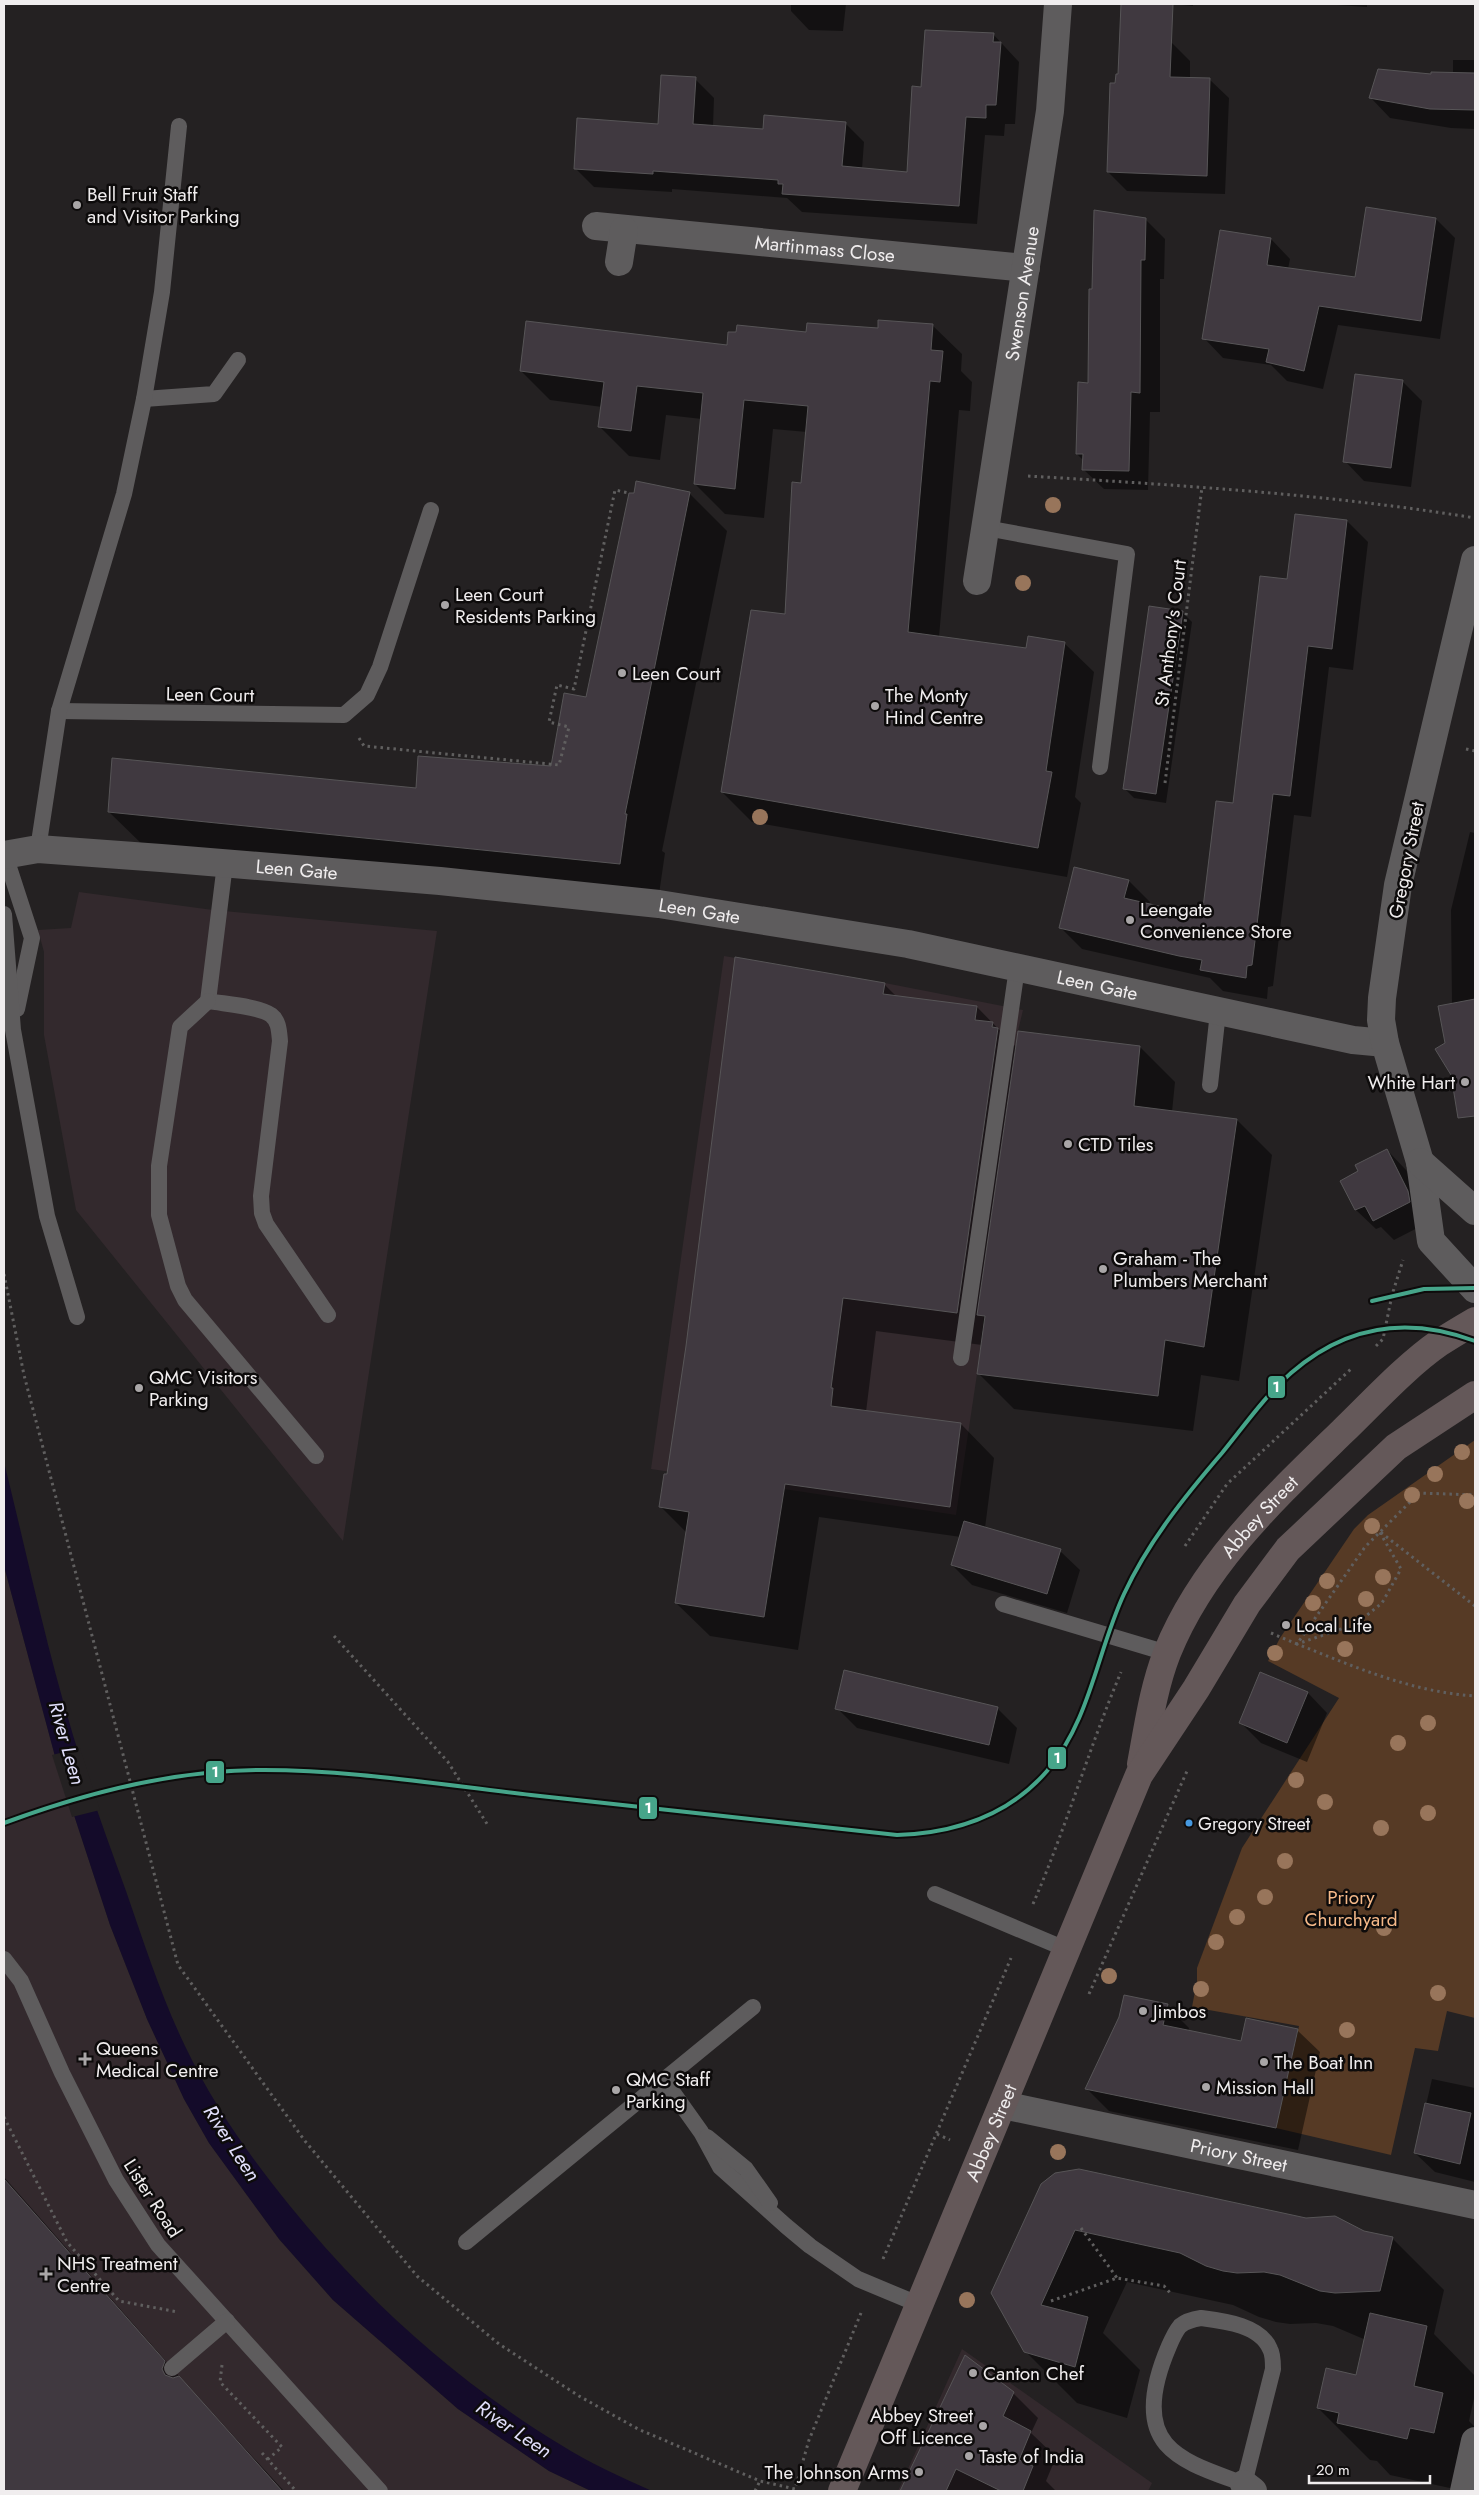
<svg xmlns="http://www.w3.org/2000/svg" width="1479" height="2495" font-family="Jost,sans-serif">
<rect width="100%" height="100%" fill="#242122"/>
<g fill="#33292d">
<path d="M79 892 213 910 437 931 343 1541 76 1210 44 1035V952L38 930 71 928Z"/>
<path d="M724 956 885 983 1023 1010 1018 1031 977 1374 956 1515 651 1469Z"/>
<path d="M4 1566 56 1760 110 1925 147 2019 184 2099 209 2143 279 2239 333 2300 458 2409 549 2471 591 2491H4Z"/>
<path d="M962 2349 1152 2483 1148 2491H898Z"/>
</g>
<path fill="#563a25" d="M1475 1440V2018L1447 2011 1438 2051 1415 2048 1391 2155 1276 2128 1299 2026 1192 2007 1197 1981V1968L1242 1848 1339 1698 1268 1661 1280 1638 1354 1529 1368 1515Z"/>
<path fill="#140b2a" d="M4 1462C29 1563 50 1665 82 1764 95 1807 111 1849 126 1891 144 1943 161 1996 185 2046 212 2103 250 2157 290 2206 367 2301 456 2381 561 2445 589 2463 621 2477 652 2491H591L549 2471 458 2409 333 2300 279 2239 209 2143 184 2099 147 2019 110 1925 56 1760 4 1566Z"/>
<path fill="#242122" d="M80 1748 100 1810 72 1817 52 1755Z"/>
<g fill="#0007">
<path d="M791 4H846L843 31 809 30 791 11Z"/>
<path d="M1172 4H1193V6Z"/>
<path d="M1322 4H1367V7Z"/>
<path d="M993 34 1019 62 1015 124H1005L1004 136 985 135 977 224 802 212 787 198 672 189V192L594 187 575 168 659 125 695 79 714 98 713 126 764 130 845 123 864 142 862 169 908 173 922 88Z"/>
<path d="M1171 42 1190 61V79H1209L1229 98 1225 194 1127 191 1108 172 1117 84Z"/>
<path d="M1453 60H1475V129L1451 128 1390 118 1371 98 1432 75 1453 74Z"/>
<path d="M1145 219 1165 239 1164 279H1160V412H1150L1148 490 1104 489 1084 470V461L1077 454 1089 384 1093 290Z"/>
<path d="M1436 219 1455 238 1440 339 1338 325 1323 389 1287 381 1271 365 1223 358 1204 338 1271 239 1290 259 1288 269 1356 279Z"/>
<path d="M932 325 962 354 961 371 972 382 970 411 959 410 939 637 1027 650 1064 643 1094 672 1075 797 1081 803 1067 877 752 822 722 792 786 616 807 432 773 429 764 518 725 514 695 484 702 419 666 415 660 460 629 456 600 427 602 407 550 400 521 371 728 347 807 334Z"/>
<path d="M1402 381 1422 401 1411 487 1364 481 1345 461Z"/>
<path d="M689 493 727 531 662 851 665 853 658 901 147 849 109 812 417 789 552 768 587 699 635 494Z"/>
<path d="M1347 521 1368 542 1353 670 1329 667 1311 817 1294 815 1273 986 1268 987 1267 999 1223 991 1210 978 1082 949 1060 927 1129 881 1150 902 1149 905 1203 918 1234 805 1288 581Z"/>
<path d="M1182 612 1192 622 1166 803 1134 798 1124 788Z"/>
<path d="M1470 832 1475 833V1112L1436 1049 1446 1043 1452 1005 1451 910Z"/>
<path d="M884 984 897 997 977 1007 1017 1048 1140 1047 1175 1082 1172 1112 1237 1120 1272 1155 1239 1381 1201 1375 1193 1431 1014 1409 979 1374 982 1345 876 1331 866 1412 961 1424 994 1458 985 1528 1060 1551 1080 1570 1067 1613 972 1585 952 1565 961 1537 819 1517 798 1650 710 1636 676 1603 687 1533 660 1506 668 1476Z"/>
<path d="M1387 1150 1406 1170 1428 1212 1429 1222 1394 1240 1381 1227 1376 1229 1356 1210 1360 1172Z"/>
<path d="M1261 1674 1308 1693 1327 1713 1307 1762 1261 1743 1241 1723Z"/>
<path d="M837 1708H997L1017 1728 1009 1764 857 1728Z"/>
<path d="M1167 2006 1189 2028 1188 2032 1242 2043 1297 2030 1320 2052 1298 2150 1109 2111 1087 2089Z"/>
<path d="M1432 2079 1475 2088V2182L1435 2172 1415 2153Z"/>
<path d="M1079 2170 1392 2238 1444 2290 1434 2334 1475 2376V2394L1469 2421 1475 2427V2482L1459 2490 1390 2475 1377 2461 1370 2460 1318 2408 1357 2376 1366 2340 1333 2326 1316 2323 1290 2324 1276 2322 1259 2317 1233 2305 1127 2282 1103 2333 1140 2370 1127 2418 1077 2403 1025 2351 1056 2174Z"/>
<path d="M4 2177 194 2393 284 2491H4Z"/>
<path d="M965 2356 1013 2393 1038 2418 1031 2433 1056 2457 1046 2481 1056 2491H900Z"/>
</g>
<g fill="#403940" stroke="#575557">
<path d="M1121 4H1173L1170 77 1210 78 1207 176 1107 172 1110 83H1115L1116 74H1118Z"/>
<path d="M925 30 994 33 993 42H1001L996 105H986V118L966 117 959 206 782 194 783 184H778V180L653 171V174L574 169 577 118 658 124 661 75 696 77 693 124 763 129 764 115 846 122 842 166 907 172 912 86 921 87Z"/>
<path d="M1378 69 1431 74V72L1475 73V110L1430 109 1369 98Z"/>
<path d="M1366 207 1436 218 1421 321 1319 306 1304 371 1266 362 1269 349 1202 339 1220 230 1271 238 1267 265 1355 277Z"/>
<path d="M1094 210 1146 218 1145 260H1141L1140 393 1131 392 1129 471 1082 470 1083 454H1076L1078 382 1088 383 1089 289H1092Z"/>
<path d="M878 320 933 324 931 350 943 351 940 382 930 381 908 632 1026 648 1028 636 1065 642 1046 771 1052 772 1038 848 721 792 751 610 785 614 792 482 801 483 808 406 744 400 735 489 694 484 703 393 637 386 631 431 598 427 604 382 520 371 526 321 727 345 728 332H736L737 325 806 332 807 323 878 328Z"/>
<path d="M1355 374 1403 380 1391 468 1343 462Z"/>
<path d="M636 481 690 492 625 814H627L620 864 108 812 112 758 416 788 418 756 551 766 564 693 586 697 629 493H634Z"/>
<path d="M1295 514 1347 520 1332 649 1308 646 1290 796 1273 794 1252 965 1247 966 1246 978 1200 970 1202 960 1179 956 1059 928 1074 867 1129 880 1124 898 1202 916 1216 801 1233 803 1260 576 1287 579Z"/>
<path d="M1149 606 1183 611 1156 794 1123 789Z"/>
<path d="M735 957 885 983 883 994 977 1006 975 1020 993 1022 992 1027 998 1028 957 1313 843 1298 831 1388H833L831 1406 961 1423 950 1507 785 1484 764 1617 675 1603 689 1512 659 1507 664 1474H667L686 1346Z"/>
<path d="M1475 999V1116L1458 1118 1451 1075 1435 1049 1445 1043 1438 1006Z"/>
<path d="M1018 1031 1140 1046 1134 1106 1237 1119 1204 1347 1165 1340 1158 1396 977 1374 985 1316 977 1315Z"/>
<path d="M1387 1149 1408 1191 1410 1202 1373 1221 1365 1206 1355 1210 1340 1181 1358 1171 1355 1165Z"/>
<path d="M964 1521 1061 1549 1047 1594 951 1565Z"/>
<path d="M844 1670 998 1707 989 1745 835 1709Z"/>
<path d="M1260 1672 1308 1692 1287 1743 1239 1723Z"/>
<path d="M1124 1995 1168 2004 1163 2025 1241 2041 1246 2018 1298 2029 1276 2128 1085 2089 1119 2017Z"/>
<path d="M1425 2103 1471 2113 1460 2164 1414 2153Z"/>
<path d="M1079 2169 1306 2218 1335 2216 1364 2231 1393 2237 1380 2291 1335 2293 1320 2291 1280 2275 1264 2272 1237 2273 1223 2271 1206 2266 1180 2253 1075 2230 1041 2305 1088 2317 1075 2367 1024 2352 991 2293 1041 2184 1055 2173Z"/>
<path d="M4 2179 165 2361 162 2369 165 2375 173 2378 179 2376 282 2491H4Z"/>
<path d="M1370 2313 1427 2326 1414 2386 1443 2393 1434 2433 1410 2428 1407 2439 1337 2423 1339 2413 1317 2408 1326 2368 1356 2375Z"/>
<path d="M965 2355 1014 2392 1003 2416 1031 2431 1019 2460 1033 2466 1023 2491H1001L956 2469 946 2491H900Z"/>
</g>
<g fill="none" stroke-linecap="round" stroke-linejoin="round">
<g stroke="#605f5f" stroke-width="3" stroke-dasharray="2.5 4" stroke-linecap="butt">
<path d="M1028 476C1177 485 1328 494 1475 518"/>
<path d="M359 738 364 746 559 765 569 727 549 722 557 685 574 689 615 490 629 493"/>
<path d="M1466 749 1475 751"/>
<path d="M1165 783 1202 487"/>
<path d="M4 1274 24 1375 178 1965 305 2141 417 2276 499 2344 579 2396 638 2429 760 2481 795 2489 809 2440 861 2313"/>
<path d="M1376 1346 1383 1339 1392 1295 1403 1260"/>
<path d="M1185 1546 1227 1484 1351 1369"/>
<path d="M1475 1606 1379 1531 1401 1569 1382 1603 1356 1624 1297 1644C1355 1667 1412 1692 1475 1696"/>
<path d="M1271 1633 1297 1644 1365 1547 1419 1493 1475 1495"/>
<path d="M334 1636 448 1762 489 1827"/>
<path d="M1033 1904C1066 1828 1089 1748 1121 1672"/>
<path d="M1089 1994 1187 1771"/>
<path d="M4 2117 67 2242 119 2301 178 2312"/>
<path d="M937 2134 950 2140"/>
<path d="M1081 2228 1117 2278"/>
<path d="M883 2259 1011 1958"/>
<path d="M1051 2301 1117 2278 1164 2286 1172 2295"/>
<path d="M222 2365 220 2382 282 2447 267 2460"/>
<path d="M262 2453 296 2491"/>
<path d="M755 2491 760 2481"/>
</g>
<g stroke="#5e5c5d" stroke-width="16">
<path d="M144 399 214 394 238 360"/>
<path d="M986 528 1127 554 1100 767"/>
<path d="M59 711 344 715 367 695 380 667 431 510"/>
<path d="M38 849 59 711 124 494 144 399 162 292 179 126"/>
<path d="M5 855 32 938 17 1009"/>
<path d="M225 864 208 1001C224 1004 258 1006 271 1015 279 1021 279 1031 280 1041L261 1196 262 1213 266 1224 328 1315"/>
<path d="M4 914 13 1030 47 1216 77 1317"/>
<path d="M208 1001 180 1027 159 1166V1215L178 1286 185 1300 316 1456"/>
<path d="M1210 1085 1218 1012"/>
<path d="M961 1358 1017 968"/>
<path d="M1003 1604 1167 1653"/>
<path d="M935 1894 1068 1950"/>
<path d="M4 1959 21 1981 62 2073 116 2180 158 2245 380 2491"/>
<path d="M664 2080 701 2132 720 2167 786 2226 810 2246 858 2279 918 2304"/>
<path d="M707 2137 746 2169 770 2203"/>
<path d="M466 2242 753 2007"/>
<path d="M1201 2318C1224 2321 1260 2325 1270 2349 1273 2354 1273 2363 1273 2369L1244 2484C1219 2474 1184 2465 1166 2444 1143 2417 1157 2374 1169 2346 1172 2339 1175 2332 1180 2326 1186 2321 1194 2319 1201 2318Z"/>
<path d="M172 2368 227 2321"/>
</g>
<g stroke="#5e5c5d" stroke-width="28">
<path id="s1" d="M596 226 1026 268"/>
<path d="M619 262 624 230"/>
<path id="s2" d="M977 581 1050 111 1058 4"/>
<path id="s3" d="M4 855 38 849 161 858 440 881 659 904 908 944 1353 1040 1385 1043"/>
<path id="s4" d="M1003 2105 1475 2205"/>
<path d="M1244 2484 1253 2491"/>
<path d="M1464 2491 1475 2441"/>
</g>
<g stroke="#5e5c5d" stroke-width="28">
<path d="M1475 560 1398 885 1382 998 1381 1020 1385 1043 1420 1162 1431 1241 1475 1289"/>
<path d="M1420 1162 1475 1211"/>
</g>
<g stroke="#645859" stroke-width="28">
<path id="s5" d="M1141 1764C1148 1727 1153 1689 1167 1653 1203 1564 1274 1498 1342 1432 1371 1404 1407 1365 1439 1343 1451 1335 1463 1328 1475 1321"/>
<path id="s6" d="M842 2491 1139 1775 1196 1689 1247 1604 1288 1549 1396 1447 1475 1395"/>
</g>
<defs>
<g id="tram-1">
<path d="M1372 1301 1424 1289 1475 1288"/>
<path d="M4 1823C85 1793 169 1771 256 1770 346 1769 442 1785 531 1795 653 1808 775 1822 897 1835 954 1833 1008 1816 1047 1771 1090 1721 1097 1652 1124 1594 1148 1542 1185 1496 1222 1453 1244 1426 1265 1396 1291 1373 1346 1325 1408 1316 1475 1341"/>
</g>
</defs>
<use href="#tram-1" stroke="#0d0b0b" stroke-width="8"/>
<use href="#tram-1" stroke="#46a58a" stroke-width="4"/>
</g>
<g fill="#98755b">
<circle cx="1053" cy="505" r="8"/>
<circle cx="1023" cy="583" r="8"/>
<circle cx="760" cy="817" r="8"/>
<circle cx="1462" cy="1452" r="8"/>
<circle cx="1435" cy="1474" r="8"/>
<circle cx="1412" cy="1495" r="8"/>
<circle cx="1467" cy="1501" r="8"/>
<circle cx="1372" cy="1526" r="8"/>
<circle cx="1383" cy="1577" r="8"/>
<circle cx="1327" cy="1581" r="8"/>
<circle cx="1366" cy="1599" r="8"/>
<circle cx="1313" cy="1603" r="8"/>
<circle cx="1345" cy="1649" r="8"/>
<circle cx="1275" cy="1653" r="8"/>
<circle cx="1428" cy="1723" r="8"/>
<circle cx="1398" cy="1743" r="8"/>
<circle cx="1296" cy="1780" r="8"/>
<circle cx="1325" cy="1802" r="8"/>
<circle cx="1428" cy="1813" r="8"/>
<circle cx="1381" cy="1828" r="8"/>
<circle cx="1285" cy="1861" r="8"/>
<circle cx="1265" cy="1897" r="8"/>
<circle cx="1237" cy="1917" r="8"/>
<circle cx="1384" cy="1928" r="8"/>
<circle cx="1216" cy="1942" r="8"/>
<circle cx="1109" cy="1976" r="8"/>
<circle cx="1201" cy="1989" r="8"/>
<circle cx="1438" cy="1993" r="8"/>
<circle cx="1347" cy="2030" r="8"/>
<circle cx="1058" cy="2152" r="8"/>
<circle cx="967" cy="2300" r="8"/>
</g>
<g fill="#a9a6a7" stroke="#0d0b0b" stroke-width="2">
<circle cx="77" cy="205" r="5"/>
<circle cx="445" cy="605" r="5"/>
<circle cx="622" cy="673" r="5"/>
<circle cx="875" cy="706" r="5"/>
<circle cx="1130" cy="920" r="5"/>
<circle cx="1465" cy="1082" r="5"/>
<circle cx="1068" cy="1144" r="5"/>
<circle cx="1103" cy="1269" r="5"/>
<circle cx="139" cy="1388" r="5"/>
<circle cx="1286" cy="1625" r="5"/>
<circle cx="1143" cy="2011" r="5"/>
<path d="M82.5 2051.5h5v5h5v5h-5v5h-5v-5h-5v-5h5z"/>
<circle cx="1264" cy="2062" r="5"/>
<circle cx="1206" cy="2087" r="5"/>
<circle cx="616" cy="2090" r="5"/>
<path d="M43.5 2266.5h5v5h5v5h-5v5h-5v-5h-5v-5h5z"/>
<circle cx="973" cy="2373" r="5"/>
<circle cx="983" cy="2426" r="5"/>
<circle cx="969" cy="2456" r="5"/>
<circle cx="919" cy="2472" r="5"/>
</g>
<circle fill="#4699e1" stroke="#0d0b0b" stroke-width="2" cx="1189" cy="1823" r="4.5"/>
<g text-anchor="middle" stroke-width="5" stroke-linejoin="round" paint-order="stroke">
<g font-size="18" fill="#f0edee" stroke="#0d0b0b" text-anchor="start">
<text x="1198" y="1830">Gregory Street</text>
</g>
<g font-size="19" fill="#f0edee" stroke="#0d0b0b" text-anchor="start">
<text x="87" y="201">Bell Fruit Staff<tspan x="87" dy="22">and Visitor Parking</tspan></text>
<text x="455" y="601">Leen Court<tspan x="455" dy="22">Residents Parking</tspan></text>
<text x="632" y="680">Leen Court</text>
<text x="885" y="702">The Monty<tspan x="885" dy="22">Hind Centre</tspan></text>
<text x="1140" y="916">Leengate<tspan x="1140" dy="22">Convenience Store</tspan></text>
<text x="1455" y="1089" text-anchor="end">White Hart</text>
<text x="1078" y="1151">CTD Tiles</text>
<text x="1113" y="1265">Graham - The<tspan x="1113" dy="22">Plumbers Merchant</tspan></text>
<text x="149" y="1384">QMC Visitors<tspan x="149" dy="22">Parking</tspan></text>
<text x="1296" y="1632">Local Life</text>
<text x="1153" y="2018">Jimbos</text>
<text x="96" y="2055">Queens<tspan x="96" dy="22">Medical Centre</tspan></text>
<text x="1274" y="2069">The Boat Inn</text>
<text x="626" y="2086">QMC Staff<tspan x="626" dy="22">Parking</tspan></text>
<text x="1216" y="2094">Mission Hall</text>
<text x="57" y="2270">NHS Treatment<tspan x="57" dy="22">Centre</tspan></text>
<text x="983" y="2380">Canton Chef</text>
<text x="973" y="2422" text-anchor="end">Abbey Street<tspan x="973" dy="22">Off Licence</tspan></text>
<text x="979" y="2463">Taste of India</text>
<text x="909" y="2479" text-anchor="end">The Johnson Arms</text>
</g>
<g font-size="19" fill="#f0edee" stroke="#0d0b0b">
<text dy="7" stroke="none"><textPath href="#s1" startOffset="230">Martinmass Close</textPath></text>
<text dy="7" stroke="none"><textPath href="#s2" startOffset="291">Swenson Avenue</textPath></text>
<text transform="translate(1170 633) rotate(-83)" y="7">St Anthony's Court</text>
<text transform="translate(210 694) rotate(1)" y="7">Leen Court</text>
<text transform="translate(1406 860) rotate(-79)" y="7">Gregory Street</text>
<text dy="7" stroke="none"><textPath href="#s3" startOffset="294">Leen Gate</textPath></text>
<text dy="7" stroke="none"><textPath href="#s3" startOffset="699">Leen Gate</textPath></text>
<text dy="7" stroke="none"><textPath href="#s3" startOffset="1104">Leen Gate</textPath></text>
<text dy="7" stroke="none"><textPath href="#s5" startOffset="280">Abbey Street</textPath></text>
<text dy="7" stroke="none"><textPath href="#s6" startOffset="388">Abbey Street</textPath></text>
<text dy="7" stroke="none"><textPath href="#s4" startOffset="241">Priory Street</textPath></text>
<text transform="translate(153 2198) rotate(57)" y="7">Lister Road</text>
</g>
<g font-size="19" fill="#f6b989" stroke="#0d0b0b">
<text x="1351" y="1904">Priory<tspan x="1351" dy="22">Churchyard</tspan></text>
</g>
<g font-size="20" font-style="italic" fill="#e1dffb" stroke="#0d0b0b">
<text transform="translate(67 1743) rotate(74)" y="7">River Leen</text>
<text transform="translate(232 2143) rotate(57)" y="7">River Leen</text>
<text transform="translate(514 2429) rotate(34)" y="7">River Leen</text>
</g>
</g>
<g stroke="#0d0b0b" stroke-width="2">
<rect x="1267" y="1375" width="19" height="24" rx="5" fill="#46a58a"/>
<rect x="1047" y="1746" width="20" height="24" rx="5" fill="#46a58a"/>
<rect x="205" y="1760" width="20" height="24" rx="5" fill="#46a58a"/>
<rect x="638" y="1796" width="20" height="24" rx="5" fill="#46a58a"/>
</g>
<g font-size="14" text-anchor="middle" font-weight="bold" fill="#fff">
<text x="1276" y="1392">1</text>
<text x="1057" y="1763">1</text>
<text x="215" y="1777">1</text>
<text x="648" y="1813">1</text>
</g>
<rect width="1479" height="2495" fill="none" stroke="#f0edee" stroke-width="10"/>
<path d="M1309 2475v8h121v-8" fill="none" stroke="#f0edee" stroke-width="2.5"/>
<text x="1316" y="2475" font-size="15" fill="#f0edee" stroke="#0d0b0b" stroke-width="4" paint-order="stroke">20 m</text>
</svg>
